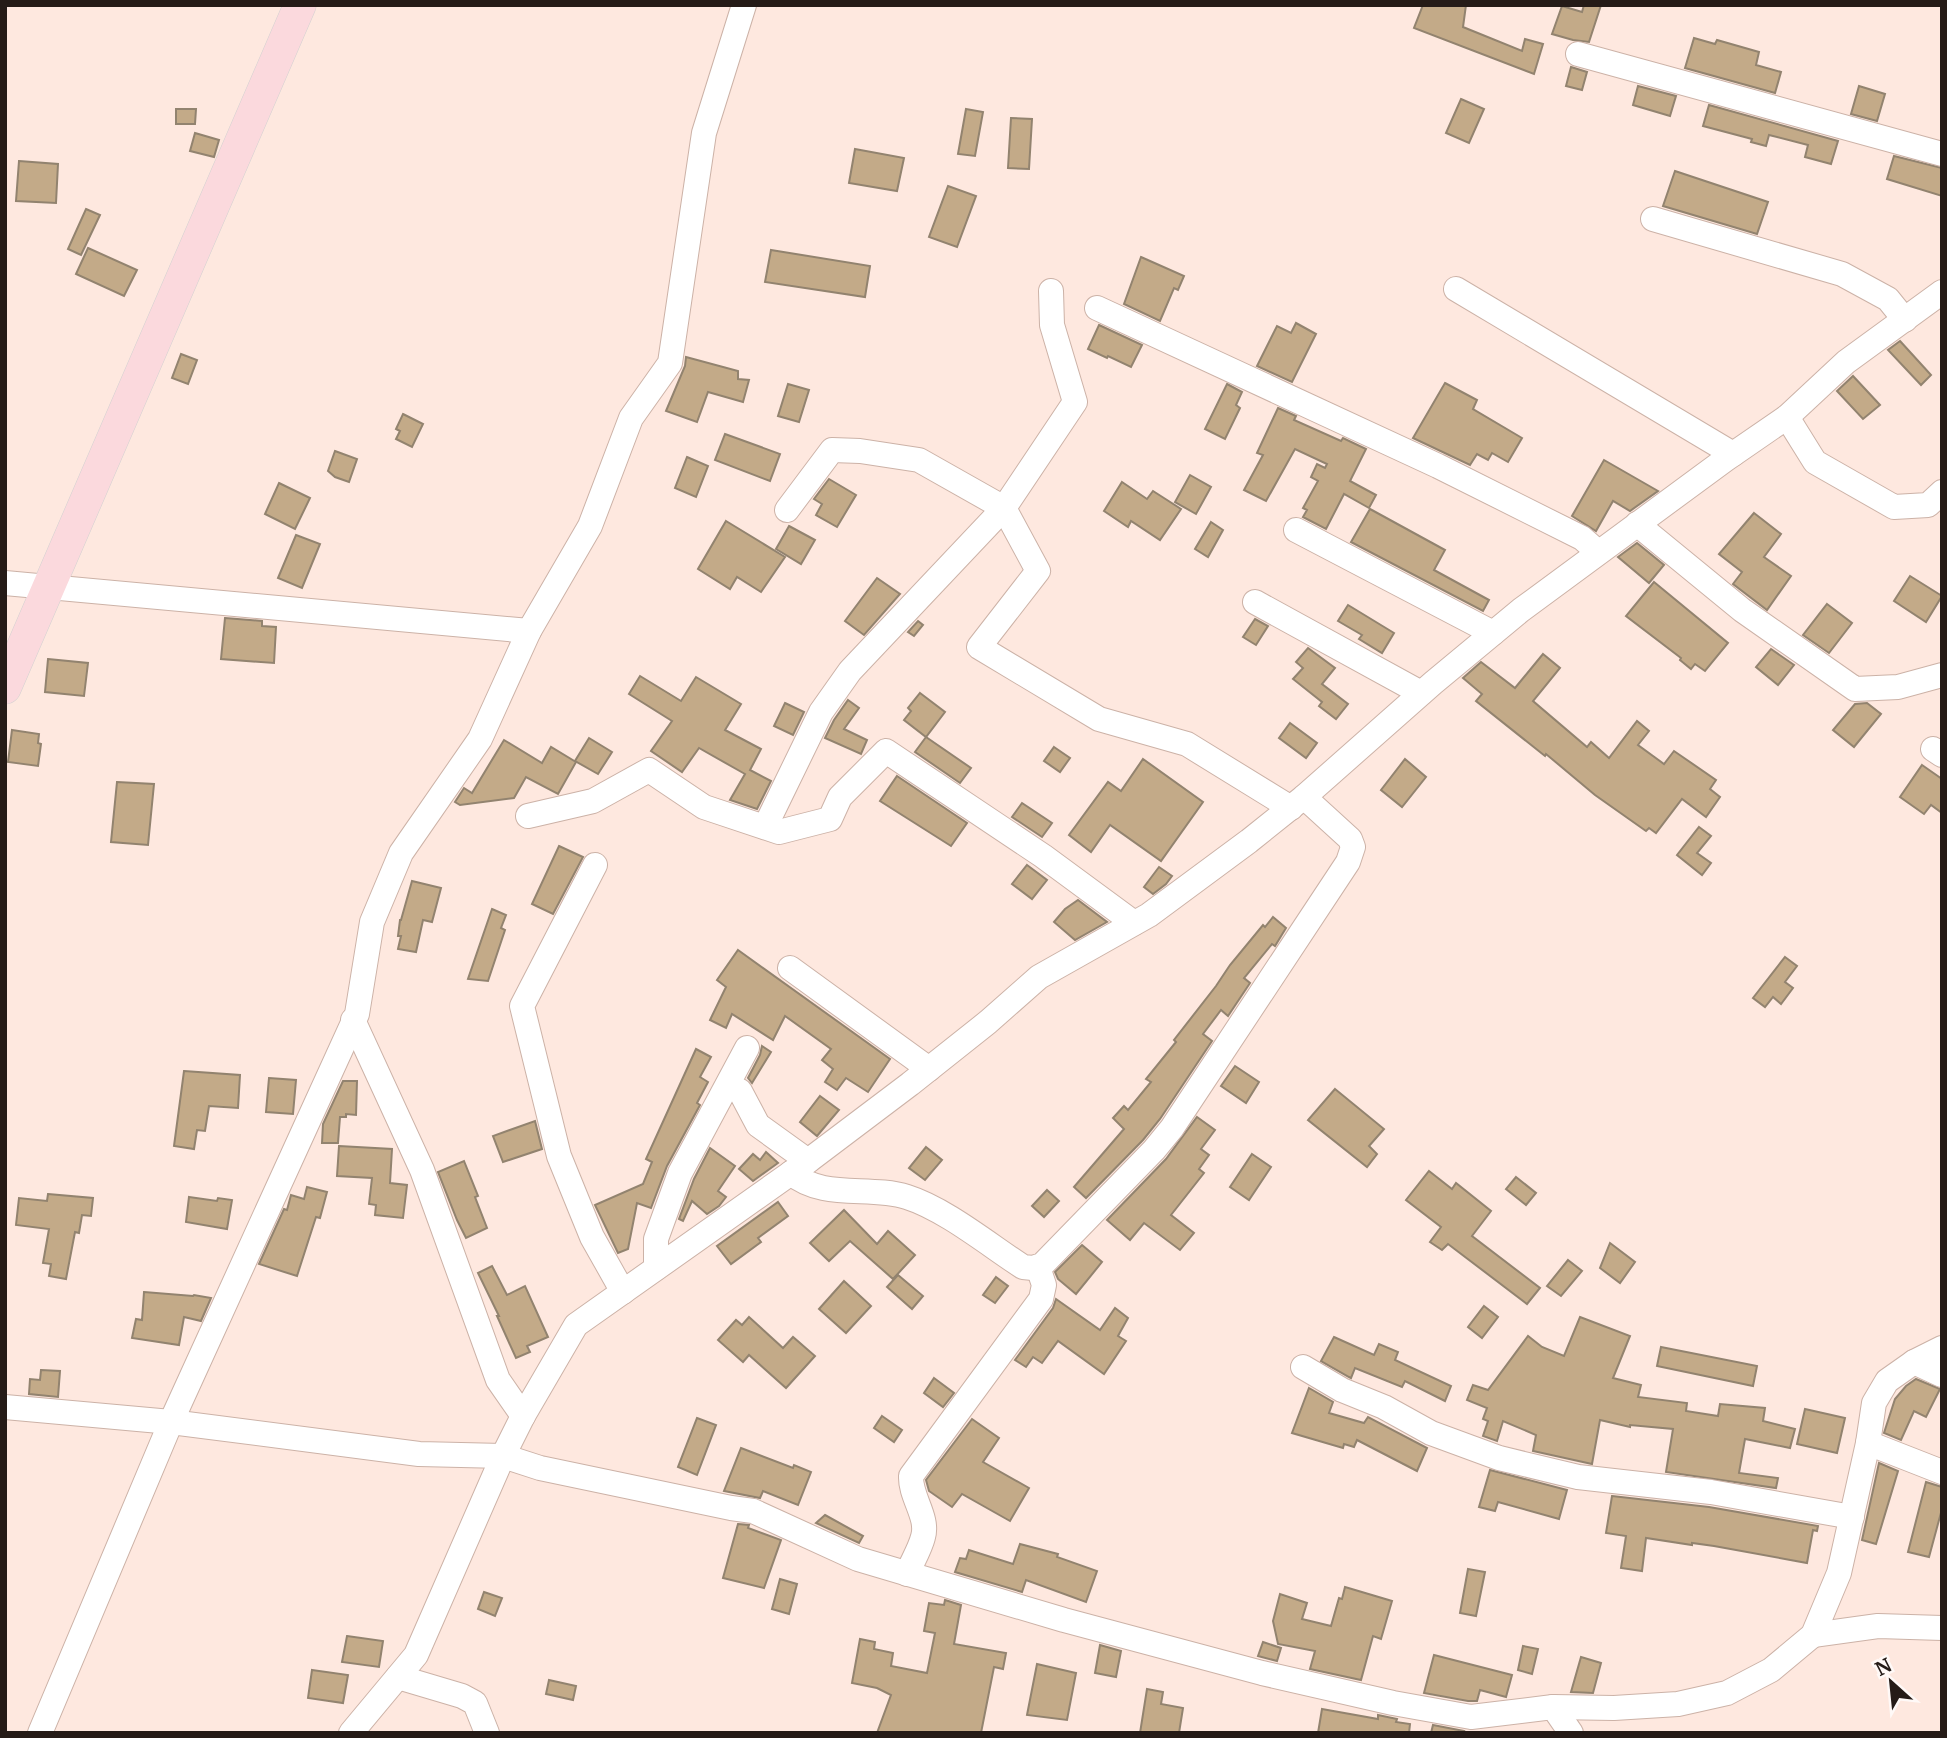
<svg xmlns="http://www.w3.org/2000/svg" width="1947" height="1738" font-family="Merriweather,serif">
<rect width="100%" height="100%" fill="#fee8df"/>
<g fill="#c3aa88" stroke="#92836f" stroke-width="2">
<path d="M1423 5H1466L1463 27 1522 51 1525 39 1543 44 1534 74 1414 28Z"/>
<path d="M1584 5H1601L1589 42 1573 40 1552 34 1562 6 1582 12Z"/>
<path d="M1694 38 1715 44 1717 40 1759 52 1756 65 1781 72 1775 93 1685 68Z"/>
<path d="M1571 67 1587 72 1582 90 1566 86Z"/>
<path d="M1638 86 1676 96 1670 116 1633 105Z"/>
<path d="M1859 86 1885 94 1877 121 1851 114Z"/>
<path d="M1461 99 1484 109 1469 143 1446 133Z"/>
<path d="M1709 105 1838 141 1831 164 1805 157 1808 145 1769 135 1766 146 1751 142 1752 139 1703 126Z"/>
<path d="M176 109H196L195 124H176Z"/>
<path d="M966 109 983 112 975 156 958 154Z"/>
<path d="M1011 118 1032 119 1029 169 1008 168Z"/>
<path d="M195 133 219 140 214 157 190 151Z"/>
<path d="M855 149 904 158 897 191 849 183Z"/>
<path d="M1894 156 1942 168V196L1887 179Z"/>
<path d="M19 161 58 164 56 203 16 201Z"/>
<path d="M1675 171 1768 202 1757 234 1663 206Z"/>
<path d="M948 186 976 196 957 247 929 237Z"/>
<path d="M86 209 100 215 81 255 68 249Z"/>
<path d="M88 248 137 270 124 296 76 274Z"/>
<path d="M771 250 870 266 865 297 765 282Z"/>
<path d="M1141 257 1184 276 1178 290 1174 288 1160 321 1124 304Z"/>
<path d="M1296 323 1316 334 1292 382 1257 366 1277 326 1291 333Z"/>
<path d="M1099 325 1142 345 1131 367 1108 356 1107 358 1088 349Z"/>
<path d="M1900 341 1931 375 1921 385 1888 350Z"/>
<path d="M181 354 197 360 188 384 172 378Z"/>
<path d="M686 357 738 371V379L749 380 743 402 708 392 697 422 666 411 685 366Z"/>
<path d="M1853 376 1880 405 1863 419 1837 391Z"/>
<path d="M1445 383 1477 400 1473 409 1522 438 1508 462 1492 453 1488 460 1477 454 1470 465 1413 438Z"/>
<path d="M788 384 809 390 799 422 778 416Z"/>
<path d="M1227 384 1242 392 1236 405 1240 408 1225 439 1205 429Z"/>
<path d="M1278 408 1296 416 1294 420 1341 441 1343 438 1366 449 1350 481 1376 495 1369 508 1344 494 1326 529 1303 517 1307 510 1303 508 1318 481 1311 477 1317 464 1325 468 1327 464 1295 449 1266 501 1244 490 1263 455 1257 453Z"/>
<path d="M403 414 423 424 412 447 396 439 400 431 396 429Z"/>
<path d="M725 434 780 454 770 481 715 460Z"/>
<path d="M335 451 357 459 349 482 335 477 328 471Z"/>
<path d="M687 457 708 466 696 497 675 488Z"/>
<path d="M1604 460 1658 491 1630 511 1613 501 1596 531 1572 516Z"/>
<path d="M1190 475 1211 487 1196 514 1175 502Z"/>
<path d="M829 479 856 495 837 527 816 515 822 504 814 499Z"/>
<path d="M1122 482 1147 499 1153 491 1181 509 1160 540 1131 521 1128 527 1104 511Z"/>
<path d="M279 483 310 498 295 529 265 514Z"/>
<path d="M1370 509 1445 550 1434 570 1489 600 1483 611 1351 542Z"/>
<path d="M1754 513 1781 534 1764 557 1791 576 1767 610 1733 584 1742 572 1719 554Z"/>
<path d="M726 521 785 557 761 592 737 577 730 589 698 569Z"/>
<path d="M1211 522 1223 530 1208 557 1195 549Z"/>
<path d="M789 526 815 540 801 564 776 549Z"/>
<path d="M296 535 320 544 302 588 278 578Z"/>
<path d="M1637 543 1664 565 1649 583 1618 557Z"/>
<path d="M1910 576 1942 596 1926 622 1894 601Z"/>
<path d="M877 578 900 594 864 635 845 621Z"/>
<path d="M1654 582 1728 643 1705 671 1695 664 1691 669 1680 660 1681 658 1626 616Z"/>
<path d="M1827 604 1852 623 1829 653 1803 635Z"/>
<path d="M1348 605 1394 633 1382 653 1359 639 1362 635 1338 621Z"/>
<path d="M225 618 262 621V626L276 627 274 663 221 659Z"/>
<path d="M1255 619 1268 626 1256 645 1243 637Z"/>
<path d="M918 621 923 625 914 636 908 632Z"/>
<path d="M1308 648 1335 668 1322 684 1348 704 1336 719 1319 706 1322 702 1293 679 1303 668 1296 662Z"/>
<path d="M1771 649 1794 665 1778 685 1756 667Z"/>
<path d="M1543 654 1560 668 1533 701 1587 747 1591 742 1609 758 1637 721 1649 731 1638 745 1664 764 1674 751 1716 780 1710 789 1720 797 1706 817 1682 799 1656 833 1649 828 1646 831 1595 795 1546 754 1545 756 1476 701 1482 694 1463 678 1481 662 1515 688Z"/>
<path d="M48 659 88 663 84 696 45 692Z"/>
<path d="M640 676 681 701 696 677 741 704 725 730 761 749 750 770 771 781 757 809 730 800 745 774 699 748 682 772 651 751 672 721 629 694Z"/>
<path d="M920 693 945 712 926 737 904 720 911 711 908 708Z"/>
<path d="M848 700 859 708 844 729 867 740 861 754 825 738 834 720Z"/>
<path d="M785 703 804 712 793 735 774 726Z"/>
<path d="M1867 703 1881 714 1854 747 1833 730 1855 704Z"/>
<path d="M1290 723 1317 743 1306 758 1279 738Z"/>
<path d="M12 730 39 734 38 743 41 744 38 766 8 762Z"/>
<path d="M926 737 971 768 960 783 915 752Z"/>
<path d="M589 738 612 752 598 774 575 761Z"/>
<path d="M504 740 542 763 551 747 576 762 558 794 526 777 514 798 460 805 455 802 464 788 472 793Z"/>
<path d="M1054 747 1070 758 1060 772 1044 761Z"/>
<path d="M1143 759 1203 802 1161 861 1110 825 1091 852 1069 835 1108 782 1121 791Z"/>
<path d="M1405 759 1426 777 1402 807 1381 790Z"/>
<path d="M1922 765 1942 779V813L1931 805 1924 814 1900 797Z"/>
<path d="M897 776 967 823 951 846 880 801Z"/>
<path d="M117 782 154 784 148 845 111 842Z"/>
<path d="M1022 803 1052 823 1042 837 1012 817Z"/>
<path d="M1699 827 1711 836 1697 853 1711 863 1702 875 1677 855Z"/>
<path d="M559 846 583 857 553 914 532 904Z"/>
<path d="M1027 865 1047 880 1032 899 1012 884Z"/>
<path d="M1159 867 1172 876 1166 884 1153 894 1144 887Z"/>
<path d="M412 881 441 888 432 922 423 920 416 952 398 949 401 936H398L400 920H401Z"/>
<path d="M1078 900 1107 922 1075 940 1054 922 1065 909Z"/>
<path d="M492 909 506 915 501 928 505 930 488 981 468 979Z"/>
<path d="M1273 917 1286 928 1275 946 1272 944 1244 978 1250 983 1228 1016 1221 1010 1203 1034 1212 1041 1160 1119 1143 1140 1086 1198 1074 1187 1124 1129 1113 1118 1124 1106 1128 1110 1151 1082 1146 1079 1176 1042 1174 1040 1216 986 1230 965 1263 925 1265 927Z"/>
<path d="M738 950 890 1059 868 1092 846 1078 837 1090 825 1082 833 1069 822 1060 831 1049 785 1016 773 1040 732 1014 726 1028 710 1020 726 987 717 980Z"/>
<path d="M1785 957 1797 966 1785 982 1793 988 1781 1004 1773 997 1765 1007 1753 998Z"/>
<path d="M762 1046 771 1052 752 1083 748 1078 760 1055Z"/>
<path d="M696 1049 711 1057 700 1077 708 1082 697 1103 700 1105 667 1166 651 1208 637 1203 628 1249 618 1253 595 1205 643 1184 652 1162 646 1159Z"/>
<path d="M1235 1066 1259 1082 1246 1103 1221 1086Z"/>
<path d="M184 1071 240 1075 238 1108 209 1106 205 1131 197 1130 194 1149 174 1146Z"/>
<path d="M269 1078 296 1080 293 1114 266 1112Z"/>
<path d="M343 1081H357L356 1115 346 1114V1117H340L338 1143H322L323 1124Z"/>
<path d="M1335 1089 1384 1129 1369 1146 1377 1154 1367 1167 1308 1120Z"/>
<path d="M820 1096 839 1110 817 1136 800 1122Z"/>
<path d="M1197 1117 1215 1130 1201 1149 1209 1155 1199 1169 1204 1173 1171 1215 1194 1233 1180 1250 1144 1223 1130 1240 1107 1220 1166 1159Z"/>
<path d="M535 1121 542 1149 503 1162 493 1136Z"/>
<path d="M339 1146 392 1149 390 1183 407 1185 403 1218 375 1215 376 1205 369 1204 372 1178 337 1176Z"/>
<path d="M926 1147 942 1160 925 1180 909 1168Z"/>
<path d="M710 1148 735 1166 718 1191 726 1197 719 1206 707 1214 692 1201 683 1221 679 1219 694 1179Z"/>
<path d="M766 1152 778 1163 753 1181 739 1169 753 1154 760 1160Z"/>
<path d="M1252 1154 1271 1167 1249 1200 1230 1187Z"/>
<path d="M464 1161 478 1196 475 1197 487 1228 466 1238 457 1220 438 1172Z"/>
<path d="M1429 1171 1452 1189 1456 1183 1491 1211 1472 1236 1540 1288 1527 1304 1448 1244 1442 1250 1430 1242 1441 1227 1406 1200Z"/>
<path d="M1516 1177 1536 1193 1526 1205 1506 1189Z"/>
<path d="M307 1187 327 1192 320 1218 316 1217 297 1276 259 1264 284 1209 287 1210 291 1195 304 1199Z"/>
<path d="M1047 1190 1059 1201 1044 1217 1032 1206Z"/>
<path d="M48 1194 93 1198 91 1216 82 1215 79 1233 75 1232 66 1279 49 1276 51 1264 43 1263 49 1229 16 1225 19 1198 47 1201Z"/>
<path d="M189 1197 217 1201 218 1198 232 1200 227 1229 186 1222Z"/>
<path d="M778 1202 788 1216 758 1238 761 1242 731 1264 717 1246Z"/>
<path d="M844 1210 877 1244 888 1231 915 1255 893 1279 850 1241 829 1261 810 1243Z"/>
<path d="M1610 1243 1635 1262 1620 1283 1600 1268Z"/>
<path d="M1082 1245 1102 1262 1076 1294 1058 1279 1055 1272Z"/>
<path d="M1568 1260 1582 1271 1561 1296 1547 1286Z"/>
<path d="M492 1266 507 1295 525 1286 548 1337 527 1346 530 1352 516 1358 497 1316H499L478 1273Z"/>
<path d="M898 1275 923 1296 912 1309 887 1287Z"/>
<path d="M996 1277 1008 1286 995 1303 983 1295Z"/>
<path d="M844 1281 871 1306 846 1333 819 1309Z"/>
<path d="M144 1292 193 1296 194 1295 211 1298 201 1321 184 1317 179 1345 132 1338 136 1319 142 1320Z"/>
<path d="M1056 1299 1100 1330 1115 1308 1128 1318 1118 1336 1126 1341 1104 1374 1058 1341 1042 1363 1033 1357 1026 1367 1015 1360 1053 1308Z"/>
<path d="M1484 1306 1498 1317 1482 1338 1468 1327Z"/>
<path d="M749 1317 783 1348 793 1337 815 1356 786 1388 749 1355 743 1362 718 1340 736 1320 742 1325Z"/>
<path d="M1580 1317 1630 1336 1613 1378 1641 1385 1638 1397 1687 1403 1686 1411 1718 1416 1720 1404 1765 1408 1763 1421 1795 1429 1790 1448 1745 1439 1739 1473 1778 1478 1776 1488 1666 1472 1673 1429 1630 1425V1427L1600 1420 1592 1464 1533 1451 1536 1435 1503 1421 1497 1441 1483 1436 1488 1421 1483 1419 1487 1408 1467 1400 1473 1385 1488 1390 1528 1336 1542 1347 1564 1356Z"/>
<path d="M1334 1337 1374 1355 1379 1344 1398 1352 1395 1360 1451 1386 1445 1401 1405 1381 1402 1387 1355 1368 1351 1378 1349 1377 1321 1361Z"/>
<path d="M1661 1347 1757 1366 1753 1386 1657 1366Z"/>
<path d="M41 1370 60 1371 58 1397 29 1394 30 1379 40 1380Z"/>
<path d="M934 1378 954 1393 943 1407 924 1393Z"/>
<path d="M1916 1379 1940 1389 1926 1417 1914 1411 1901 1440 1884 1433 1895 1399 1906 1386Z"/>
<path d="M1309 1388 1333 1402 1329 1413 1364 1423 1368 1417 1427 1448 1417 1471 1357 1440 1354 1447 1344 1444 1343 1448 1292 1433Z"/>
<path d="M1805 1409 1845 1418 1837 1453 1797 1444Z"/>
<path d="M882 1416 902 1430 894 1442 874 1428Z"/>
<path d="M697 1418 716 1425 697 1475 678 1467Z"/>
<path d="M972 1419 999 1438 983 1462 1029 1488 1010 1521 962 1494 952 1507 929 1491 926 1480Z"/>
<path d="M741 1448 793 1468 794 1465 811 1472 798 1505 763 1491 760 1498 724 1491Z"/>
<path d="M1879 1463 1898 1471 1876 1544 1862 1540Z"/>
<path d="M1490 1470 1567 1490 1559 1519 1498 1502 1495 1511 1479 1507Z"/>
<path d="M1926 1482 1942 1487V1509L1929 1557 1908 1552Z"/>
<path d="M1612 1496 1709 1507 1818 1526 1817 1531 1813 1530 1807 1563 1714 1546 1692 1543V1545L1646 1538 1642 1571 1621 1568 1626 1536 1606 1533Z"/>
<path d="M825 1515 863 1536 859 1543 816 1523Z"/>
<path d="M738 1524 749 1525 748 1528 781 1540 764 1588 723 1578Z"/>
<path d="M1020 1544 1058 1554 1057 1557 1097 1571 1086 1602 1026 1580 1022 1592 955 1572 960 1558 966 1559 969 1550 1013 1564Z"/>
<path d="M1468 1569 1485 1572 1476 1616 1460 1613Z"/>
<path d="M780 1579 797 1584 789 1614 772 1609Z"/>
<path d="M1345 1587 1392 1601 1381 1639 1373 1636 1361 1680 1310 1669 1315 1651 1278 1644 1273 1621 1280 1594 1307 1603 1302 1619 1331 1626 1339 1598 1342 1599Z"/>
<path d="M484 1592 502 1598 495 1616 478 1609Z"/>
<path d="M945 1600 961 1605 954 1644 1006 1653 1003 1669 994 1667 981 1733H877L891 1695 877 1688 852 1683 860 1639 875 1642 874 1649 893 1653 891 1666 927 1673 935 1633 924 1631 929 1603 944 1605Z"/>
<path d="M347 1636 383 1641 379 1667 342 1662Z"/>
<path d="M1263 1642 1281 1648 1277 1661 1258 1656Z"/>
<path d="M1100 1645 1121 1651 1116 1677 1095 1673Z"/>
<path d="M1523 1646 1538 1649 1532 1674 1518 1670Z"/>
<path d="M1434 1655 1512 1675 1506 1697 1480 1690 1477 1701H1468L1424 1693Z"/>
<path d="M1581 1657 1601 1663 1593 1693 1571 1692Z"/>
<path d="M1037 1664 1076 1673 1067 1720 1027 1715Z"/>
<path d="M312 1670 348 1675 343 1703 308 1698Z"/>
<path d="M549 1680 576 1686 573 1700 546 1694Z"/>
<path d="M1147 1689 1163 1692 1161 1704 1183 1708 1179 1733H1140Z"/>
<path d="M1322 1709 1378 1719V1715L1397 1719 1396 1722 1410 1724 1409 1733H1318Z"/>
<path d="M1433 1725 1464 1731 1463 1733H1431Z"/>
</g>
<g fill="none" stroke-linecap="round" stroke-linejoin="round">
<defs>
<g id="minor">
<path d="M1578 54 1942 154"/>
<path d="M1653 219 1842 274 1888 299 1905 320"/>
<path d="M1456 289 1733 454"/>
<path d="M1097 308 1438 466 1582 538 1598 552"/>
<path d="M1787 417 1815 462 1894 507 1928 505 1942 492"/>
<path d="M787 510 832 450 860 451 919 460 1004 508 1038 571 979 647 1099 719 1187 744 1291 808"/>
<path d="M1637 524 1742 610 1855 689 1898 687 1942 675"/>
<path d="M1296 530 1493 633"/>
<path d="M5 583 529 631"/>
<path d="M1255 602 1421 693"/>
<path d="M1933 749 1942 755"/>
<path d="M528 816 593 801 649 770 704 807 779 832 830 819 840 797 886 751 1043 856 1134 923"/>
<path d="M765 827 821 712 850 671 1004 508 1075 402 1052 325 1051 291"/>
<path d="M595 865 522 1006 559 1156 592 1237 623 1292"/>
<path d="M790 968 929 1069"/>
<path d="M353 1020 422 1170 498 1380 523 1416"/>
<path d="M728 1085 740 1091 758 1125 808 1161"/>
<path d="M791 1173C823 1200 869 1185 907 1197 945 1209 989 1245 1023 1267L1033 1268 1042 1265 1154 1150 1172 1128 1348 862 1353 847 1350 839 1304 797"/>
<path d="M656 1268V1239L680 1173 747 1048"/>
<path d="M1914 1362 1942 1375"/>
<path d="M1303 1367 1342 1390 1384 1407 1431 1433 1499 1458 1578 1477 1711 1492 1852 1517"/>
<path d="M5 1407 171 1422 419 1454 503 1456 540 1468 731 1508 753 1511 858 1559 1064 1620 1262 1673 1393 1703 1471 1717 1553 1707 1614 1708 1678 1704 1727 1693 1771 1670 1813 1635 1839 1573 1868 1443 1874 1403 1887 1381 1914 1362 1942 1348"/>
<path d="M1868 1443 1942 1472"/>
<path d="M907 1574C912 1562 920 1549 923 1537 929 1517 910 1497 911 1476L1041 1299 1044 1285 1038 1267"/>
<path d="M1813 1635 1878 1626 1942 1628"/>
<path d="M398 1677 462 1696 475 1703 487 1733"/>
<path d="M1553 1707 1571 1733"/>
<path d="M40 1733 171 1422 357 1014 372 922 401 853 480 739 529 631 590 526 631 418 670 363 704 133 744 5"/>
<path d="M351 1733 416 1655 503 1456 523 1416 576 1325 808 1161 910 1084 988 1022 1039 977 1149 915 1249 841 1304 797 1433 683 1521 610 1726 459 1787 417 1846 362 1942 292"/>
</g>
<path id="major" d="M5 688 300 5"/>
</defs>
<use href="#minor" stroke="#ccb2a7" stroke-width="26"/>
<use href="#major" stroke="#d3d1d1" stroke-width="33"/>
<use href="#minor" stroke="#fff" stroke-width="24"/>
<use href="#major" stroke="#fbd9dd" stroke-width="32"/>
</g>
<rect width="1947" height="1738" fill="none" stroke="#251b17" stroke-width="14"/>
<g transform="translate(1891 1682) rotate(333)" stroke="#fff9f7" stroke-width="5" paint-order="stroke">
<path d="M0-5L12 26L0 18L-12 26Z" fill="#251b17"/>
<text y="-10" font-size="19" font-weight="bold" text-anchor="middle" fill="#251b17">N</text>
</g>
</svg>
